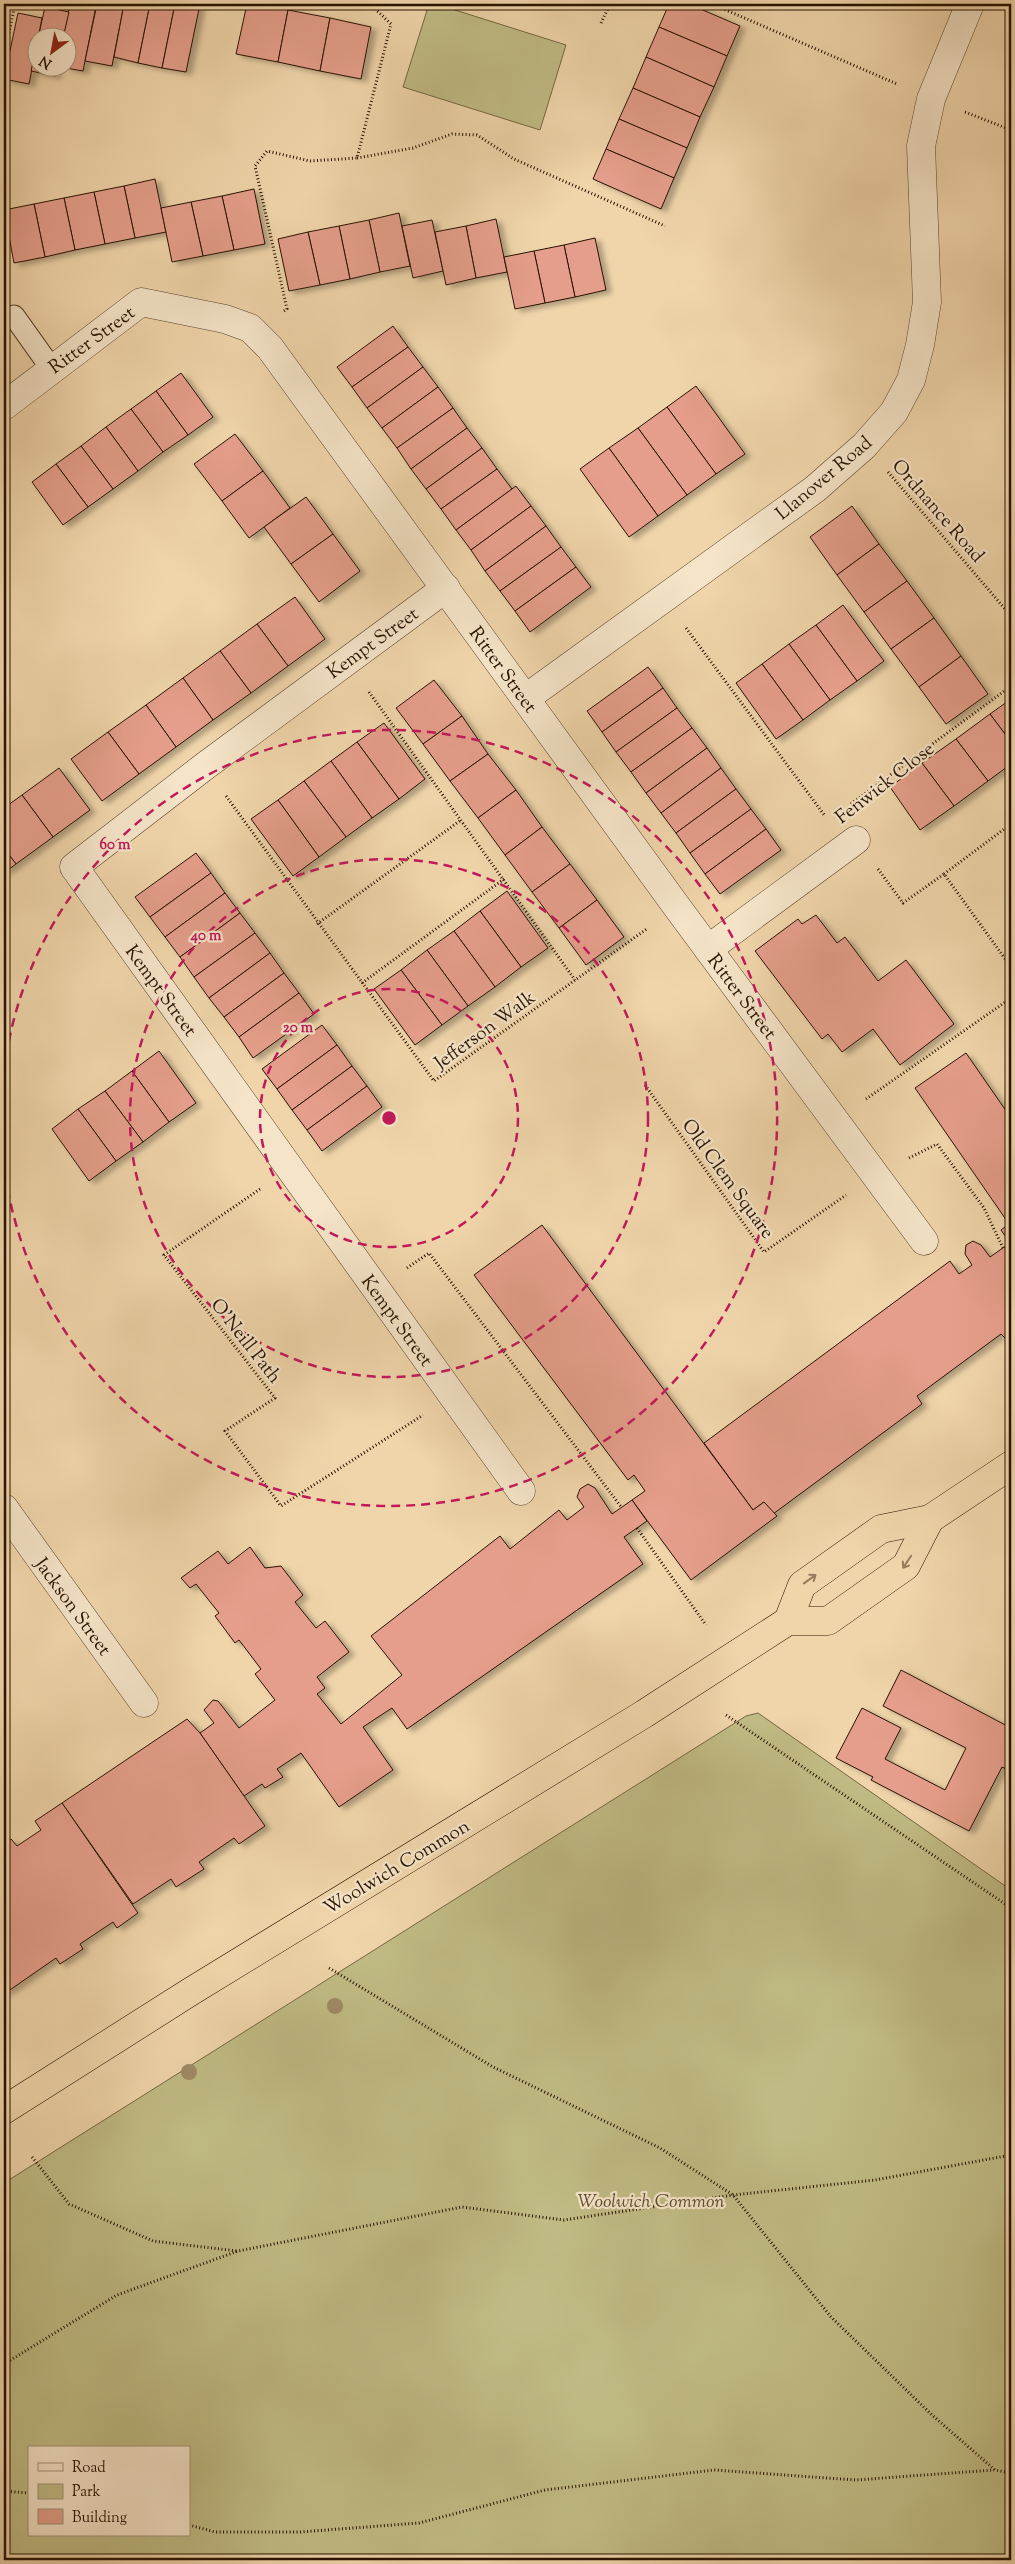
<svg xmlns="http://www.w3.org/2000/svg" width="1015" height="2564" font-family="'Sorts Mill Goudy',serif">
<defs>
<filter id="shadow"><feDropShadow dx="5.5" dy="3" stdDeviation="2.5" flood-color="#0004"/></filter>
</defs>
<rect width="100%" height="100%" fill="#f0d5aa"/>
<filter id="stains"><feTurbulence type="fractalNoise" baseFrequency=".004" numOctaves="4"/><feColorMatrix values="0 0 0 0 .2 0 0 0 0 .09 0 0 0 0 .02 0 0 0 .5 -.17"/></filter>
<radialGradient id="worn" r=".72"><stop offset=".6" stop-color="#630" stop-opacity="0"/><stop offset="1" stop-color="#630" stop-opacity=".3"/></radialGradient>
<g fill="#c0bb84" stroke="#746642" fill-rule="evenodd">
<path d="M429 4H436L566 45 540 130 403 87Z"/>
<path d="M758 1713 1011 1890V2560H4V2183L746 1716ZM29 2448H189V2535H29Z"/>
</g>
<g fill="#e59e8b" stroke="#271201" filter="url(#shadow)">
<path d="M70 4 96 6 83 71 66 68 68 38H63Z"/>
<path d="M97 4H124L112 66 85 61Z"/>
<path d="M124 4H150L138 63 114 57Z"/>
<path d="M150 4H175L162 68 138 63Z"/>
<path d="M175 4H200L186 72 162 68Z"/>
<path d="M247 4H261L288 10 278 62 236 54Z"/>
<path d="M669 4H689L740 26 727 56 659 27Z"/>
<path d="M45 7 69 12 63 38H38Z"/>
<path d="M288 10 330 18 320 71 278 62Z"/>
<path d="M18 13 42 18 29 84 4 79Z"/>
<path d="M330 18 371 27 361 79 320 71Z"/>
<path d="M659 27 727 56 714 87 646 57Z"/>
<path d="M38 41V68H57L55 76 31 71Z"/>
<path d="M646 57 714 87 700 117 633 88Z"/>
<path d="M633 88 700 117 687 148 619 119Z"/>
<path d="M619 119 687 148 674 178 606 149Z"/>
<path d="M606 149 674 178 661 209 593 179Z"/>
<path d="M155 179 166 232 135 238 124 186Z"/>
<path d="M124 186 135 238 105 244 94 192Z"/>
<path d="M254 189 265 244 234 250 222 196Z"/>
<path d="M94 192 105 244 75 250 64 198Z"/>
<path d="M222 196 234 250 203 256 191 202Z"/>
<path d="M64 198 75 250 45 257 34 204Z"/>
<path d="M191 202 203 256 172 262 161 208Z"/>
<path d="M34 204 45 257 14 263 4 210Z"/>
<path d="M399 213 410 266 380 272 369 220Z"/>
<path d="M496 219 507 272 476 278 466 226Z"/>
<path d="M369 220 380 272 350 279 339 226Z"/>
<path d="M432 220 443 271 413 278 402 226Z"/>
<path d="M339 226 350 279 320 285 308 232Z"/>
<path d="M466 226 476 278 446 285 435 232Z"/>
<path d="M308 232 320 285 289 291 278 239Z"/>
<path d="M595 238 606 290 575 297 564 245Z"/>
<path d="M564 245 575 297 545 303 534 251Z"/>
<path d="M534 251 545 303 515 309 504 257Z"/>
<path d="M393 326 408 347 352 387 337 367Z"/>
<path d="M408 347 423 367 367 408 352 387Z"/>
<path d="M423 367 438 387 382 428 367 408Z"/>
<path d="M181 373 213 417 188 435 156 391Z"/>
<path d="M696 386 745 454 716 474 667 407Z"/>
<path d="M438 387 453 408 397 448 382 428Z"/>
<path d="M156 391 188 435 163 452 131 409Z"/>
<path d="M667 407 716 474 687 495 638 428Z"/>
<path d="M453 408 467 428 411 469 397 448Z"/>
<path d="M131 409 163 452 138 471 106 427Z"/>
<path d="M106 427 138 471 113 489 81 446Z"/>
<path d="M467 428 482 448 426 489 411 469Z"/>
<path d="M638 428 687 495 658 516 609 448Z"/>
<path d="M235 434 263 471 222 501 194 464Z"/>
<path d="M81 446 113 489 88 507 56 464Z"/>
<path d="M482 448 497 469 441 509 426 489Z"/>
<path d="M609 448 658 516 629 537 580 469Z"/>
<path d="M56 464 88 507 63 525 32 482Z"/>
<path d="M497 469 512 489 456 530 441 509Z"/>
<path d="M263 471 290 508 249 538 222 501Z"/>
<path d="M516 486 531 506 471 550 456 530Z"/>
<path d="M306 497 333 534 291 564 264 527Z"/>
<path d="M531 506 546 526 485 571 471 550Z"/>
<path d="M852 506 879 544 837 575 810 537Z"/>
<path d="M546 526 561 547 500 591 485 571Z"/>
<path d="M333 534 360 571 319 602 291 564Z"/>
<path d="M879 544 907 581 864 612 837 575Z"/>
<path d="M561 547 576 567 515 611 500 591Z"/>
<path d="M576 567 591 587 530 632 515 611Z"/>
<path d="M907 581 934 618 891 649 864 612Z"/>
<path d="M295 597 325 639 288 666 257 624Z"/>
<path d="M843 605 884 661 857 681 816 625Z"/>
<path d="M934 618 961 656 919 687 891 649Z"/>
<path d="M257 624 288 666 251 693 220 651Z"/>
<path d="M816 625 857 681 830 700 789 644Z"/>
<path d="M789 644 830 700 803 720 762 664Z"/>
<path d="M220 651 251 693 213 720 183 678Z"/>
<path d="M961 656 988 694 946 724 919 687Z"/>
<path d="M762 664 803 720 776 739 736 683Z"/>
<path d="M648 667 663 688 602 732 587 711Z"/>
<path d="M183 678 213 720 176 747 146 705Z"/>
<path d="M434 680 462 716 423 744 396 708Z"/>
<path d="M663 688 677 708 616 752 602 732Z"/>
<path d="M1011 699V742L990 714Z"/>
<path d="M146 705 176 747 139 774 108 732Z"/>
<path d="M677 708 692 728 631 772 616 752Z"/>
<path d="M990 714 1011 742V764L988 781 956 739Z"/>
<path d="M462 716 488 754 450 781 423 744Z"/>
<path d="M384 723 425 779 399 799 357 742Z"/>
<path d="M692 728 707 748 646 793 631 772Z"/>
<path d="M108 732 139 774 102 801 71 759Z"/>
<path d="M956 739 988 781 954 806 922 763Z"/>
<path d="M357 742 399 799 372 818 331 761Z"/>
<path d="M707 748 721 768 661 813 646 793Z"/>
<path d="M488 754 516 790 478 818 450 781Z"/>
<path d="M331 761 372 818 346 837 304 781Z"/>
<path d="M922 763 954 806 920 830 890 787Z"/>
<path d="M59 768 90 810 53 837 22 795Z"/>
<path d="M721 768 736 789 676 833 661 813Z"/>
<path d="M304 781 346 837 319 857 278 800Z"/>
<path d="M736 789 751 809 690 853 676 833Z"/>
<path d="M516 790 542 827 505 855 478 818Z"/>
<path d="M22 795 53 837 16 864 4 848V808Z"/>
<path d="M278 800 319 857 293 876 251 819Z"/>
<path d="M751 809 766 829 705 874 690 853Z"/>
<path d="M542 827 570 864 532 892 505 855Z"/>
<path d="M766 829 781 850 720 894 705 874Z"/>
<path d="M4 848 16 864 4 873Z"/>
<path d="M196 853 211 873 150 917 135 897Z"/>
<path d="M570 864 597 900 559 928 532 892Z"/>
<path d="M211 873 225 893 165 937 150 917Z"/>
<path d="M507 891 548 948 521 967 480 911Z"/>
<path d="M225 893 240 913 180 957 165 937Z"/>
<path d="M597 900 624 937 586 965 559 928Z"/>
<path d="M480 911 521 967 495 987 454 931Z"/>
<path d="M240 913 255 933 194 977 180 957Z"/>
<path d="M816 915 837 943 845 937 878 981 906 960 954 1024 900 1065 873 1029 842 1052 828 1034 822 1039 755 951 798 919 802 924Z"/>
<path d="M454 931 495 987 468 1006 427 950Z"/>
<path d="M255 933 270 953 209 998 194 977Z"/>
<path d="M427 950 468 1006 442 1025 401 970Z"/>
<path d="M270 953 284 973 224 1017 209 998Z"/>
<path d="M401 970 442 1025 415 1045 374 989Z"/>
<path d="M284 973 299 993 239 1037 224 1017Z"/>
<path d="M299 993 314 1014 253 1058 239 1037Z"/>
<path d="M322 1025 337 1045 277 1089 262 1069Z"/>
<path d="M337 1045 352 1066 292 1110 277 1089Z"/>
<path d="M159 1051 196 1103 169 1122 132 1071Z"/>
<path d="M966 1053 1011 1118V1334L1005 1338 1001 1334 917 1396 922 1404 773 1514 764 1502 753 1510 704 1443 950 1261 959 1274 972 1265 965 1254 966 1245 973 1241 981 1245 990 1257 1010 1243 1001 1230 1009 1224 915 1088Z"/>
<path d="M352 1066 367 1086 307 1130 292 1110Z"/>
<path d="M132 1071 169 1122 143 1142 105 1091Z"/>
<path d="M367 1086 382 1107 322 1151 307 1130Z"/>
<path d="M105 1091 143 1142 116 1161 78 1109Z"/>
<path d="M78 1109 116 1161 89 1181 52 1129Z"/>
<path d="M542 1225 753 1510 764 1502 777 1516 691 1580 632 1500 645 1491 634 1475 628 1480 474 1275Z"/>
<path d="M588 1484 595 1488 612 1514 632 1500 647 1521 624 1537 643 1564 407 1729 392 1708 363 1727 393 1770 339 1807 301 1753 277 1769 283 1777 265 1788 262 1784 244 1796 200 1733 214 1723 204 1710 213 1700 218 1701 239 1728 275 1700 255 1674 261 1669 239 1640 235 1643 215 1616 219 1613 196 1584 190 1588 181 1578 218 1551 228 1564 250 1547 265 1568 281 1566 303 1595 295 1602 316 1628 325 1621 349 1652 317 1677 325 1688 317 1694 341 1724 402 1675 371 1636 500 1536 510 1549 559 1510 567 1520 584 1507 577 1497 580 1489Z"/>
<path d="M901 1670 1011 1728V1771L1002 1767 969 1831 871 1780 873 1777 836 1758 862 1708 901 1728 885 1759 945 1790 966 1748 883 1706Z"/>
<path d="M187 1719 200 1733 265 1826 239 1844 234 1838 199 1862 204 1869 176 1887 171 1879 133 1904 62 1803Z"/>
<path d="M62 1803 138 1913 117 1928 113 1922 80 1944 83 1949 60 1964 56 1958 4 1994V1844L11 1839 17 1846 41 1830 35 1821Z"/>
</g>
<g fill="none" stroke-linecap="round" stroke-linejoin="round">
<defs>
<path id="service" d="M14 316 51 368"/>
<g id="minor">
<path d="M4 406 141 302 225 319 250 328 270 348 677 907 924 1241"/>
<path d="M446 588 205 766 74 867 521 1491"/>
<path d="M526 698 815 489 864 446 894 412 911 380 920 345 927 302 921 146 931 99 970 4"/>
<path d="M708 949 856 840"/>
<path d="M4 1508 144 1703"/>
</g>
<g id="trunk">
<path d="M788 1621 802 1585 881 1529 930 1519 1011 1465"/>
<path d="M4 2110 190 1992 644 1714 788 1621H828L906 1566 930 1519"/>
</g>
</defs>
<use href="#service" stroke="#59432b" stroke-width="23"/>
<use href="#minor" stroke="#59432b" stroke-width="29"/>
<use href="#trunk" stroke="#271201" stroke-width="29"/>
<g stroke="#271201" stroke-width="3" stroke-dasharray="1 2.5" stroke-linecap="butt">
<path d="M712 4 897 84"/>
<path d="M601 23 610 4"/>
<path d="M4 57 15 4"/>
<path d="M965 112 1011 130"/>
<path d="M357 158 413 148 452 134 477 135 514 159 665 226"/>
<path d="M284 311 287 309 255 166 267 151 310 161 357 158 391 24 370 4"/>
<path d="M888 472 1011 616"/>
<path d="M686 628 825 816"/>
<path d="M369 692 575 980"/>
<path d="M226 796 434 1081 648 928"/>
<path d="M851 804 1011 686"/>
<path d="M878 869 903 903 944 874 1011 967"/>
<path d="M944 874 1011 824"/>
<path d="M317 924 461 820"/>
<path d="M362 983 504 879"/>
<path d="M645 1085 764 1252 846 1195"/>
<path d="M866 1099 1011 998"/>
<path d="M909 1158 937 1144 984 1208 1003 1248"/>
<path d="M260 1189 164 1255 275 1398 225 1431 281 1506 423 1415"/>
<path d="M407 1268 429 1253 622 1508"/>
<path d="M637 1528 706 1625"/>
<path d="M726 1715 1011 1908"/>
<path d="M329 1968 493 2067 660 2148 733 2195 831 2317 932 2415 995 2470 1011 2473"/>
<path d="M32 2157 69 2204 153 2241 237 2251"/>
<path d="M4 2364 117 2295 238 2251 462 2207 564 2220 733 2195 875 2180 1011 2155"/>
<path d="M4 2491 29 2493"/>
<path d="M189 2525 215 2532H300L419 2523 545 2490 714 2470 856 2480 994 2470"/>
</g>
<use href="#service" stroke="#f5e4c8" stroke-width="21"/>
<use href="#minor" stroke="#f5e4c8" stroke-width="28"/>
<use href="#trunk" stroke="#f0d5aa" stroke-width="28"/>
</g>
<g fill="#9f8a66">
<circle cx="335" cy="2006" r="8"/>
<circle cx="189" cy="2072" r="8"/>
</g>
<defs><path id="oneway-shaft" d="M-6 0H5M1.5-3L5.5 0L1.5 3" fill="none" stroke-width="1.6" stroke-linecap="round" stroke-linejoin="round" transform="scale(1.25)"/></defs>
<g stroke="#967d5e">
<use href="#oneway-shaft" transform="translate(907 1562) rotate(124)"/>
<use href="#oneway-shaft" transform="translate(810 1579) rotate(-36)"/>
</g>
<g fill="none" stroke="#c2185b" stroke-width="2.5" stroke-dasharray="9 6">
<circle cx="389" cy="1118" r="129"/>
<circle cx="389" cy="1118" r="259"/>
<path d="M4 1071A388 388 0 1 1 4 1165"/>
</g>
<g text-anchor="middle" stroke-width="4.5" stroke-linejoin="round" paint-order="stroke">
<g font-size="19" fill="#271201" stroke="#f5e4c8">
<text transform="translate(91 339) rotate(-36)" y="7">Ritter Street</text>
<text transform="translate(823 477) rotate(-40)" y="7">Llanover Road</text>
<text transform="translate(939 510) rotate(49)" y="7">Ordnance Road</text>
<text transform="translate(372 642) rotate(-36)" y="7">Kempt Street</text>
<text transform="translate(504 669) rotate(54)" y="7">Ritter Street</text>
<text transform="translate(884 782) rotate(-38)" y="7">Fenwick Close</text>
<text transform="translate(162 990) rotate(54)" y="7">Kempt Street</text>
<text transform="translate(743 996) rotate(53)" y="7">Ritter Street</text>
<text transform="translate(484 1029) rotate(-36)" y="7">Jefferson Walk</text>
<text transform="translate(729 1178) rotate(54)" y="7">Old Clem Square</text>
<text transform="translate(398 1320) rotate(54)" y="7">Kempt Street</text>
<text transform="translate(247 1340) rotate(52)" y="7">O'Neill Path</text>
<text transform="translate(74 1606) rotate(54)" y="7">Jackson Street</text>
<text transform="translate(396 1866) rotate(-31)" y="7">Woolwich Common</text>
</g>
<g font-size="19" font-style="italic" fill="#5d4d2f" stroke="#f5e4c8">
<text x="651" y="2207">Woolwich Common</text>
</g>
</g>
<circle cx="389" cy="1118" r="8" fill="#c2185b" stroke="#f5e4c8" stroke-width="2.5"/>
<g font-size="15" text-anchor="middle" font-weight="bold" fill="#c2185b" stroke="#f5e4c8" stroke-width="4.5" stroke-linejoin="round" paint-order="stroke">
<text x="115" y="849">60 m</text>
<text x="206" y="940">40 m</text>
<text x="298" y="1032">20 m</text>
</g>
<rect width="1015" height="2564" fill="none" stroke="#f0d5aa" stroke-width="20"/>
<rect x="5" y="5" width="1005" height="2554" fill="none" stroke="#271201" stroke-width="2.5"/>
<rect x="10" y="10" width="995" height="2544" fill="none" stroke="#271201"/>
<rect x="28" y="2446" width="162" height="90" fill="#f5e4c8" stroke="#a39078"/>
<rect x="38" y="2463" width="25" height="8" fill="#f5e4c8" stroke="#a39078"/>
<text x="72" y="2472" font-size="15" fill="#271201">Road</text>
<rect x="38" y="2484" width="25" height="15" fill="#c0bb84" stroke="#a39078"/>
<text x="72" y="2496" font-size="15" fill="#271201">Park</text>
<rect x="38" y="2509" width="25" height="15" fill="#e59e8b" stroke="#a39078"/>
<text x="72" y="2522" font-size="15" fill="#271201">Building</text>
<g transform="translate(52 52) rotate(212)"><circle r="24" fill="#f5e4c8" stroke="#a39078"/>
<path d="M0-4L9 19L0 12L-9 19Z" fill="#8f2418"/>
<text y="-8" font-size="14" font-weight="bold" text-anchor="middle" fill="#271201">N</text>
</g>
<rect width="100%" height="100%" filter="url(#stains)"/>
<rect width="100%" height="100%" fill="url(#worn)"/>
</svg>
